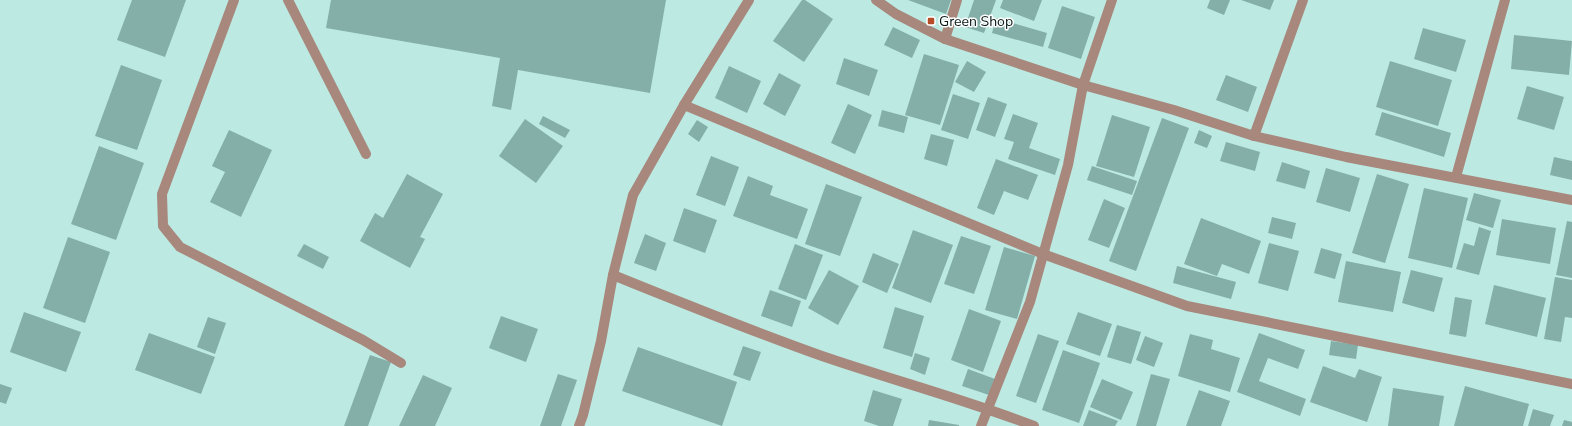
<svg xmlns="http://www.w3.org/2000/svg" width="1572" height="426" font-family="'Nunito Sans',sans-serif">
<rect width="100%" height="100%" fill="#bceae2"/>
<g fill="#83afa8">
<path d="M132 0H186L165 57 117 40Z"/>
<path d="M331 0H666L650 93 518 70 511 110 492 106 500 58 326 28Z"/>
<path d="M802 0H805L833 19 804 62 773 41Z"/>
<path d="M908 0H951L946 14Z"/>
<path d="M974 0H996L984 33 965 27Z"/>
<path d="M1003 0H1042L1034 21 1000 8Z"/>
<path d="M1210 0H1230L1224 15 1207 8Z"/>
<path d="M1241 0H1274L1270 10Z"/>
<path d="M1062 6 1095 17 1081 59 1048 48Z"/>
<path d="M996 18 1047 33 1043 47 992 33Z"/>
<path d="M893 27 920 40 912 58 884 45Z"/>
<path d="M1423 28 1466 40 1456 72 1414 59Z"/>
<path d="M1514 35 1572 41 1569 75 1511 69Z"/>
<path d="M924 54 959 65 940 125 905 115Z"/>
<path d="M844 58 878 70 869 96 836 84Z"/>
<path d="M967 61 986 72 974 92 955 82Z"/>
<path d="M1390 61 1452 80 1438 126 1376 107Z"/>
<path d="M121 65 162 80 137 150 95 136Z"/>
<path d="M729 66 761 81 747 113 715 98Z"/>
<path d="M779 73 801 85 785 116 763 104Z"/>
<path d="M1226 75 1257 87 1248 112 1216 100Z"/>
<path d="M1527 86 1564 97 1554 130 1517 119Z"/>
<path d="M953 94 980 103 968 139 941 130Z"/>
<path d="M988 97 1007 104 995 137 976 130Z"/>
<path d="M848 104 872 115 855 154 831 143Z"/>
<path d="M882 110 908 117 904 133 878 126Z"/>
<path d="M1382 112 1451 133 1444 157 1375 135Z"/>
<path d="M1013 114 1038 123 1029 148 1060 159 1055 175 1008 159 1014 142 1004 139Z"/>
<path d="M1112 115 1150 127 1134 177 1096 166Z"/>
<path d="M543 116 570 130 565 138 539 124Z"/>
<path d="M1162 118 1189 128 1136 271 1109 261Z"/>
<path d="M525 119 563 146 536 183 499 156Z"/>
<path d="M697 120 708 127 699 142 688 134Z"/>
<path d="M229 130 272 150 241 217 210 202 225 172 212 166Z"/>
<path d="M1199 130 1212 136 1207 148 1194 143Z"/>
<path d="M931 134 954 140 947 166 924 159Z"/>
<path d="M1226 142 1260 152 1255 171 1220 161Z"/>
<path d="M99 146 144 163 116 240 71 224Z"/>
<path d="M711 156 739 167 725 206 696 195Z"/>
<path d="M1554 157 1572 161V180L1550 175Z"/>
<path d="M996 159 1038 175 1028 200 1004 191 994 215 977 208Z"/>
<path d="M1282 162 1310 171 1305 189 1276 181Z"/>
<path d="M1092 166 1137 181 1132 195 1087 180Z"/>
<path d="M1326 168 1360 178 1350 212 1316 202Z"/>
<path d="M407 174 443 194 420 237 425 239 410 268 360 241 375 213 383 218Z"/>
<path d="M1377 174 1409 184 1385 263 1352 253Z"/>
<path d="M748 176 773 186 770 195 808 209 797 239 733 216Z"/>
<path d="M826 184 862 197 840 256 805 244Z"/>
<path d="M1424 188 1468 198 1452 268 1408 258Z"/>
<path d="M1474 193 1501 200 1493 228 1466 220Z"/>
<path d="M1104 199 1125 208 1109 248 1088 240Z"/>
<path d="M684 208 717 220 705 253 673 241Z"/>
<path d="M1272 217 1296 223 1292 239 1268 233Z"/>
<path d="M1201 218 1261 241 1249 274 1222 264 1217 276 1184 264Z"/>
<path d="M1502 219 1556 228 1550 264 1496 255Z"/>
<path d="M1567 221 1572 222V278L1556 275Z"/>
<path d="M1479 227 1491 231 1479 275 1456 269 1464 243 1474 246Z"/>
<path d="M913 230 953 245 931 303 892 288Z"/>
<path d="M645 234 666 243 656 271 634 263Z"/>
<path d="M961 236 991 246 974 294 944 284Z"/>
<path d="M68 237 110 252 85 323 43 308Z"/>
<path d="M1269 243 1299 251 1288 291 1258 283Z"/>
<path d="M304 244 329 257 323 269 297 256Z"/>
<path d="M795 244 823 255 806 300 778 289Z"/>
<path d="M1004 247 1035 256 1017 319 985 310Z"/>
<path d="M1321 248 1342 254 1335 279 1314 273Z"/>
<path d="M873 253 899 264 887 293 862 282Z"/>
<path d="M1346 261 1401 272 1393 312 1338 302Z"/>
<path d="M1177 266 1236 282 1231 299 1173 283Z"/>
<path d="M829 270 859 286 838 325 808 308Z"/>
<path d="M1411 270 1443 278 1434 312 1402 303Z"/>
<path d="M1555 277 1572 280V318L1565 317 1561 342 1544 339Z"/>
<path d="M1494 285 1546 298 1537 337 1485 324Z"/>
<path d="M770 290 801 301 792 327 761 316Z"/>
<path d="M1455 297 1472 300 1466 337 1449 334Z"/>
<path d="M895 307 924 316 912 357 883 348Z"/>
<path d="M969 309 1001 321 983 372 951 360Z"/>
<path d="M24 312 81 332 66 372 10 352Z"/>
<path d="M1078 312 1112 324 1100 356 1066 344Z"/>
<path d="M501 316 538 329 526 362 489 348Z"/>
<path d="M208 317 226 323 215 354 197 347Z"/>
<path d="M1117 325 1141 332 1131 364 1107 357Z"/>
<path d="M149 333 215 357 201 394 135 370Z"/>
<path d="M1259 333 1305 350 1298 369 1268 358 1259 381 1306 399 1300 416 1237 392Z"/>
<path d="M1038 334 1059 341 1036 403 1016 396Z"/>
<path d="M1190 334 1213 340 1211 349 1240 358 1230 392 1178 376Z"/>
<path d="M1145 336 1163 343 1154 367 1136 360Z"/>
<path d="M1331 341 1358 345 1356 359 1329 355Z"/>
<path d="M743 346 761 352 750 381 733 375Z"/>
<path d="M638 347 737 382 722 426 622 391Z"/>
<path d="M1063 350 1100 363 1079 423 1042 410Z"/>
<path d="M915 353 930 358 925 375 910 369Z"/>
<path d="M370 355 391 362 368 426H344Z"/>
<path d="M1323 366 1355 378 1359 369 1382 377 1367 422 1310 402Z"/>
<path d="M968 369 995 379 989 395 962 386Z"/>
<path d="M558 374 577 380 561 426H540Z"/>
<path d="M1151 374 1170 379 1156 426H1136Z"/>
<path d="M423 375 452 388 435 426H399Z"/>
<path d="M1102 379 1133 392 1121 420 1090 407Z"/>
<path d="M0 384 12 388 6 404 0 402Z"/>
<path d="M1465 386 1529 404 1523 426H1454Z"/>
<path d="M1393 388 1444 396 1439 426H1388Z"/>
<path d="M873 390 902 399 893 426H879L864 421Z"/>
<path d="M1199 390 1230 401 1221 426H1186Z"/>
<path d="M1533 409 1554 415 1550 426H1528Z"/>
<path d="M1089 410 1118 421 1115 426H1083Z"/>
<path d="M929 420 959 425V426H928Z"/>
<path d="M1564 420 1572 422V426H1562Z"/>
</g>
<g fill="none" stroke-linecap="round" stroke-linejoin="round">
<g stroke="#a8887d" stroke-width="10">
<path d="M234 0 162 194 163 226 180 247 363 340 401 363"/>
<path d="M288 0 366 154"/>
<path d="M876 0 896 14 945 39 1083 85 1174 110 1254 136 1346 157 1572 200"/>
<path d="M945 39 957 0"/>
<path d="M684 105 1043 254 1187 306 1572 384"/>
<path d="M1254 136 1303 0"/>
<path d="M1456 177 1505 0"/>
<path d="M613 275C682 303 751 331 822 356 892 380 964 399 1034 426"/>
<path d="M579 426 583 415 601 341 613 275 633 195 684 105 749 0"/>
<path d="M981 426 1030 302 1068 165 1083 85 1112 0"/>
</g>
</g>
<rect fill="#b44d27" stroke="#fff" stroke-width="1.5" x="927" y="17" width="8" height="8" rx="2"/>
<g text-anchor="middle" stroke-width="3" stroke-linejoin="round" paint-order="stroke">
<g font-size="14" fill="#061815" stroke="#fff" text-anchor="start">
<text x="939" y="26">Green Shop</text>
</g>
</g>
</svg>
